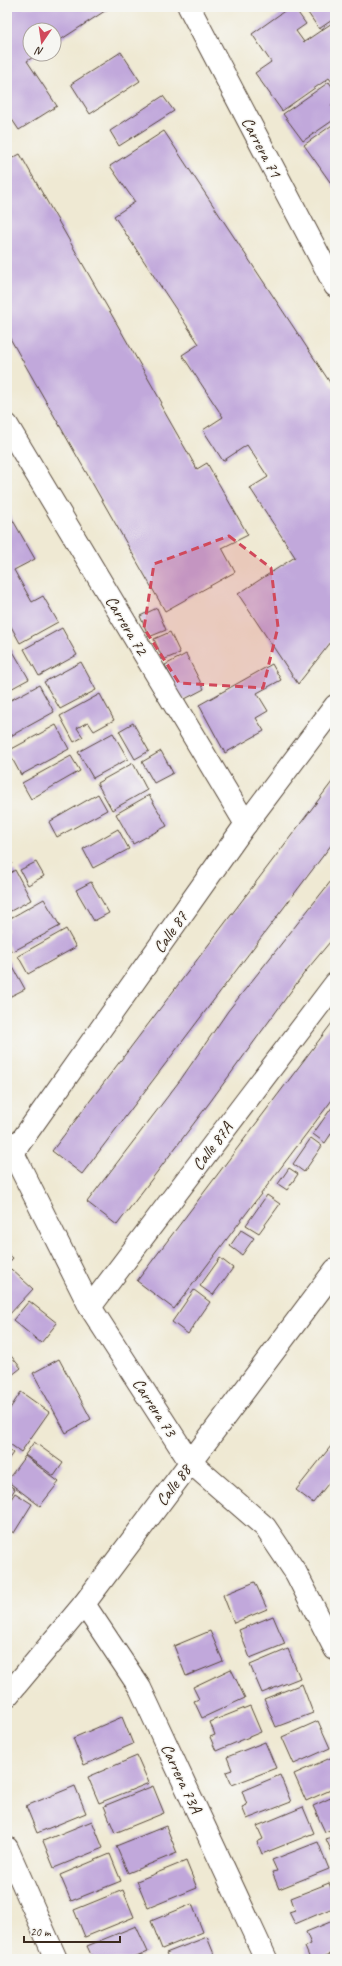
<svg xmlns="http://www.w3.org/2000/svg" width="342" height="1966" font-family="Caveat,sans-serif">
<rect width="100%" height="100%" fill="#f6f6f2"/>
<filter id="ink" filterUnits="userSpaceOnUse"><feTurbulence type="fractalNoise" baseFrequency=".025" numOctaves="2"/><feDisplacementMap in="SourceGraphic" scale="8" xChannelSelector="R" yChannelSelector="G"/><feConvolveMatrix kernelMatrix="1 2 1 2 8 2 1 2 1" color-interpolation-filters="sRGB"/></filter>
<filter id="wash" filterUnits="userSpaceOnUse"><feTurbulence type="fractalNoise" baseFrequency=".012" numOctaves="4" result="noise"/><feDisplacementMap in="SourceGraphic" scale="16" xChannelSelector="R" yChannelSelector="G"/><feGaussianBlur stdDeviation="0.9" result="paint"/><feColorMatrix in="noise" values="0 0 0 0 0 0 0 0 0 0 0 0 0 0 0 0 0 1.4 0 .05"/><feComposite in="paint" operator="in"/></filter>
<g filter="url(#wash)">
<rect width="100%" height="100%" fill="#efe9d3"/>
<g id="blocks">
<g fill="#c1a8db">
<path d="M12 7H111L54 44V30H30V54H38L27 61 57 106 19 130 7 112V10Z"/>
<path d="M290 7H294L306 24 296 31 304 42 335 21V86L329 78 282 111 255 73 271 62 252 34Z"/>
<path d="M304 7H335V18L319 29Z"/>
<path d="M121 52 140 81 90 114 71 84Z"/>
<path d="M329 82 335 91V102L331 105 335 110V119L303 141 283 114Z"/>
<path d="M163 96 174 111 119 146 110 131Z"/>
<path d="M335 123V189L304 145Z"/>
<path d="M164 131 335 390V637L298 684 238 594 295 557 250 488 268 477 247 445 223 461 203 430 223 417 182 355 199 344 114 216 135 202 110 166Z"/>
<path d="M20 154 162 403 160 404 197 469 207 463 248 535 222 548 235 572 165 611 7 333V161Z"/>
<path d="M7 510 35 559 14 570 32 602 43 596 58 622 20 643 7 619Z"/>
<path d="M157 608 166 630 149 637 140 616Z"/>
<path d="M62 628 77 655 39 676 24 649Z"/>
<path d="M170 632 180 653 163 660 154 639Z"/>
<path d="M7 641 29 679 7 691Z"/>
<path d="M186 654 204 689 183 700 165 665Z"/>
<path d="M81 662 96 690 60 709 44 682Z"/>
<path d="M272 664 281 680 257 693 268 711 256 718 264 731 225 753 199 705Z"/>
<path d="M39 685 54 712 7 738V702Z"/>
<path d="M100 694 114 720 94 731 88 722 77 728 83 737 74 742 60 716Z"/>
<path d="M133 723 149 751 135 759 119 731Z"/>
<path d="M56 725 69 749 21 775 8 751Z"/>
<path d="M113 733 128 759 93 778 78 752Z"/>
<path d="M161 751 173 773 154 783 142 762Z"/>
<path d="M71 756 80 771 31 799 22 783Z"/>
<path d="M133 763 147 790 112 810 97 783Z"/>
<path d="M335 778V840L82 1174 52 1151Z"/>
<path d="M98 794 107 810 57 837 49 822Z"/>
<path d="M149 795 167 826 133 844 116 814Z"/>
<path d="M118 829 129 849 93 868 83 849Z"/>
<path d="M7 855 12 864 7 867Z"/>
<path d="M36 862 44 876 28 885 20 870Z"/>
<path d="M15 870 31 900 7 913V875Z"/>
<path d="M335 876V936L305 972 210 1102 117 1225 87 1202 181 1079 228 1011Z"/>
<path d="M91 882 109 913 94 921 76 890Z"/>
<path d="M44 899 60 926 12 952 7 944V920Z"/>
<path d="M66 929 76 947 28 974 18 956Z"/>
<path d="M9 960 25 989 7 998V961Z"/>
<path d="M335 1019V1096L174 1309 137 1281Z"/>
<path d="M335 1103V1128L325 1143 313 1134Z"/>
<path d="M311 1138 322 1146 304 1172 293 1164Z"/>
<path d="M289 1168 298 1174 287 1190 278 1184Z"/>
<path d="M267 1195 280 1204 259 1233 246 1225Z"/>
<path d="M241 1230 254 1238 242 1255 230 1246Z"/>
<path d="M7 1253 13 1258 7 1265Z"/>
<path d="M220 1258 233 1268 213 1295 200 1286Z"/>
<path d="M11 1269 33 1289 8 1316 7 1273Z"/>
<path d="M194 1290 210 1302 188 1334 172 1322Z"/>
<path d="M29 1301 57 1323 41 1343 13 1320Z"/>
<path d="M7 1351 21 1368 7 1379Z"/>
<path d="M59 1359 91 1419 66 1433 33 1373Z"/>
<path d="M21 1392 49 1412 21 1452 7 1442V1413Z"/>
<path d="M335 1441V1475L313 1503 296 1490Z"/>
<path d="M34 1442 63 1463 54 1476 25 1455Z"/>
<path d="M7 1448 13 1453 7 1461Z"/>
<path d="M25 1456 59 1482 40 1506 7 1481Z"/>
<path d="M7 1484 15 1489 7 1502Z"/>
<path d="M15 1493 32 1504 14 1533 7 1529V1505Z"/>
<path d="M255 1582 267 1609 234 1623 223 1595Z"/>
<path d="M273 1616 285 1644 250 1658 239 1630Z"/>
<path d="M210 1631 223 1661 186 1676 174 1646Z"/>
<path d="M288 1649 300 1678 262 1693 250 1665Z"/>
<path d="M231 1669 245 1698 202 1718 194 1701 199 1699 193 1687Z"/>
<path d="M302 1684 313 1713 276 1727 264 1699Z"/>
<path d="M250 1706 261 1732 216 1751 210 1737 215 1735 210 1722Z"/>
<path d="M122 1717 133 1744 84 1765 73 1738Z"/>
<path d="M318 1721 330 1748 294 1764 282 1737Z"/>
<path d="M265 1742 276 1768 232 1785 226 1772 232 1770 227 1757Z"/>
<path d="M137 1756 149 1783 99 1803 88 1777Z"/>
<path d="M335 1756V1788L306 1801 294 1774Z"/>
<path d="M280 1775 291 1802 247 1819 242 1807 247 1805 242 1791Z"/>
<path d="M75 1786 86 1813 37 1833 26 1806Z"/>
<path d="M153 1786 164 1813 115 1833 104 1806Z"/>
<path d="M335 1796V1828L325 1832 313 1806Z"/>
<path d="M303 1807 314 1833 262 1854 257 1842 263 1839 257 1826Z"/>
<path d="M92 1821 103 1848 54 1868 43 1841Z"/>
<path d="M166 1826 177 1853 128 1873 116 1846Z"/>
<path d="M335 1836V1859L326 1839Z"/>
<path d="M318 1842 329 1869 279 1889 272 1872 277 1871 272 1860Z"/>
<path d="M110 1854 121 1881 71 1901 60 1875Z"/>
<path d="M186 1861 197 1888 148 1908 137 1881Z"/>
<path d="M329 1883 335 1899V1907L295 1924 289 1912 295 1910 291 1898Z"/>
<path d="M123 1890 134 1917 85 1937 74 1910Z"/>
<path d="M192 1904 203 1932 162 1949 151 1921Z"/>
<path d="M335 1920V1952L319 1959H310L305 1947 311 1944 306 1932Z"/>
<path d="M136 1926 148 1952 132 1959H93L87 1946Z"/>
<path d="M207 1937 216 1959H169L166 1953Z"/>
</g>
</g>
</g>
<g filter="url(#ink)">
<use href="#blocks" fill-opacity="0" stroke="#564739" stroke-width="1"/>
<g fill="none" stroke-linecap="round" stroke-linejoin="round">
<defs>
<g id="minor">
<path d="M189 7 335 286"/>
<path d="M7 425 246 824"/>
<path d="M7 1141 90 1307 190 1462 265 1527 296 1573 335 1649"/>
<path d="M7 1161 246 824 335 706"/>
<path d="M90 1307 335 984"/>
<path d="M84 1604 140 1688 266 1959"/>
<path d="M7 1696 84 1604 335 1270"/>
<path d="M7 1848 56 1959"/>
</g>
</defs>
<use href="#minor" stroke="#564739" stroke-width="24"/>
<use href="#minor" stroke="#fff" stroke-width="22"/>
</g>
</g>
<path fill="#d1495b" fill-opacity="0.2" stroke="#d1495b" stroke-width="3" stroke-dasharray="8 5" stroke-linejoin="round" d="M229 536 271 568 278 627 263 688 179 683 144 628 154 564Z"/>
<g text-anchor="middle" stroke-width="3" stroke-linejoin="round" paint-order="stroke">
<g font-size="17" fill="#3b2a1e" stroke="#f6f6f2">
<text transform="translate(262 147) rotate(62)" y="6">Carrera 71</text>
<text transform="translate(127 625) rotate(59)" y="6">Carrera 72</text>
<text transform="translate(170 932) rotate(-55)" y="6">Calle 87</text>
<text transform="translate(212 1146) rotate(-53)" y="6">Calle 87A</text>
<text transform="translate(155 1407) rotate(57)" y="6">Carrera 73</text>
<text transform="translate(173 1485) rotate(-53)" y="6">Calle 88</text>
<text transform="translate(182 1778) rotate(65)" y="6">Carrera 73A</text>
</g>
</g>
<rect width="342" height="1966" fill="none" stroke="#f6f6f2" stroke-width="24"/>
<g transform="translate(42 42) rotate(193)"><circle r="19" fill="#f6f6f2" stroke="#aba49d"/>
<path d="M0-3L7 15L0 10L-7 15Z" fill="#d1495b"/>
<text y="-6" font-size="11" font-weight="bold" text-anchor="middle" fill="#3b2a1e">N</text>
</g>
<path d="M24 1936v6h96v-6" fill="none" stroke="#3b2a1e" stroke-width="2"/>
<text x="30" y="1936" font-size="12" fill="#3b2a1e" stroke="#f6f6f2" stroke-width="3" paint-order="stroke">20 m</text>
</svg>
